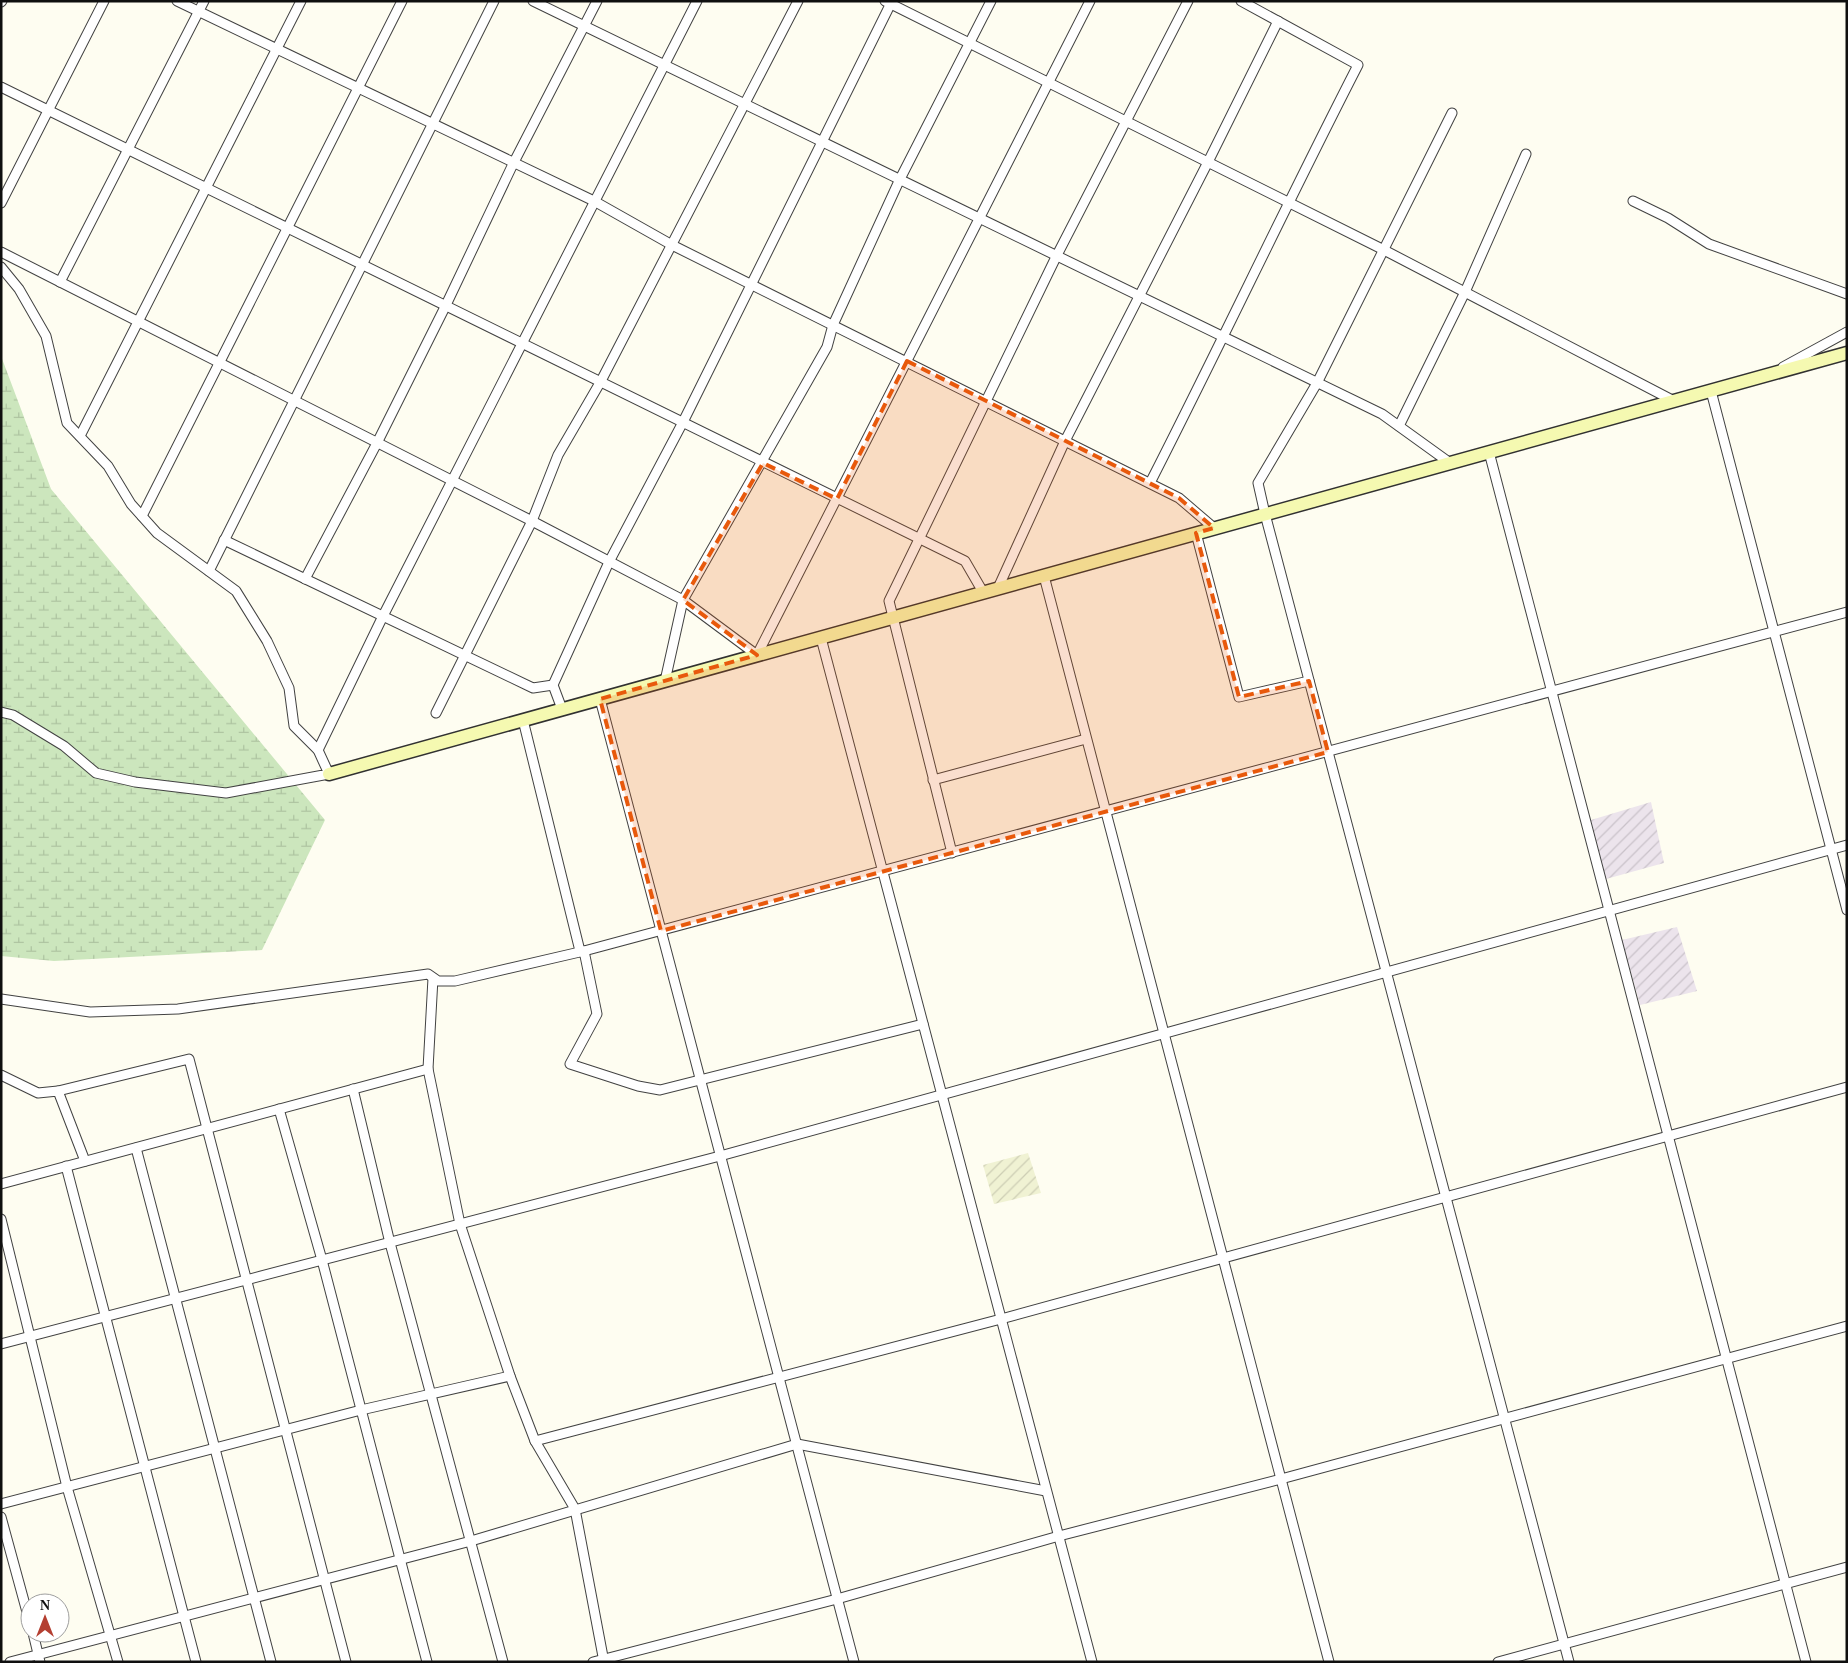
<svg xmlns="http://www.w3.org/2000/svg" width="1848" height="1663" font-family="'Times New Roman',serif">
<defs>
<pattern id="industrial-furrows" width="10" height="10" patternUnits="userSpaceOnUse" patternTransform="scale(1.25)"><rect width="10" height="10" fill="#ece4ec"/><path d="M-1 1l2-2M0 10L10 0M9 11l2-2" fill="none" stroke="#c9c2c9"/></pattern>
<pattern id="farmland-furrows" width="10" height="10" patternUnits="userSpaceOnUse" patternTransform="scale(1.25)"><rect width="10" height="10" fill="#f0f2d3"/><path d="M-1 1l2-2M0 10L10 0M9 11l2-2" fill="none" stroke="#cdceb4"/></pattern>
<pattern id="wetland-marsh" width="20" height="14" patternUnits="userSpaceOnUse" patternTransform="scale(1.25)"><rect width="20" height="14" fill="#cce6bd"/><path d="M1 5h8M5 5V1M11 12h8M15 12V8" fill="none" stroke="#aec4a1"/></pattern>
</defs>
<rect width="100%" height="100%" fill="#fefdf1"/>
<g fill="url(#industrial-furrows)">
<path d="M1651 802 1664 863 1606 879 1591 820Z"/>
<path d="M1677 927 1697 991 1640 1005 1622 940Z"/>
</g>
<path fill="url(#farmland-furrows)" d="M1028 1153 1041 1193 994 1204 983 1165Z"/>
<path fill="url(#wetland-marsh)" d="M1 356 51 489 325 820 262 950 54 961 1 956Z"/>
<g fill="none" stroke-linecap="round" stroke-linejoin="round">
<defs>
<g id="street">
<path d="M177 1 594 201 672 245 1179 498 1214 528"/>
<path d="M533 1 1382 414 1450 463"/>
<path d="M885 1 1384 250 1674 401"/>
<path d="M1 2 2 1"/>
<path d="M1 87 965 561 983 592"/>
<path d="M1452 113 1317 383 1258 483 1265 514 1569 1662"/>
<path d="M1633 201 1668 218 1709 244 1847 294"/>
<path d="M1 203 104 1"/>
<path d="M1 252 532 521 683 600 757 655 1090 1"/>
<path d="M1 267 19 289 46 336 67 423 108 466 131 504 157 533 236 591 267 641 289 688 294 726 318 750 329 774 226 793 135 782 96 773 64 746 13 715 1 712"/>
<path d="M60 282 204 1"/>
<path d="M1783 367 1847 332"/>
<path d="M1711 391 1847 910"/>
<path d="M1399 426 1465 292 1526 154"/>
<path d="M80 436 301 1"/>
<path d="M1489 452 1806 1662"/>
<path d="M1150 483C1221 344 1287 203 1358 65L1241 1"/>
<path d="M142 516 402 1"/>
<path d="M1196 533 1239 697 1309 681"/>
<path d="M224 540 533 688 553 685"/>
<path d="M209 571 494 1"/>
<path d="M1044 576 1329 1662"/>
<path d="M305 579 377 443 446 305 513 164 597 1"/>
<path d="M998 588 1065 441 1208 162 1278 21"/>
<path d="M821 638 1092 1662"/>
<path d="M665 681 683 600 827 347 833 325 899 181 991 1"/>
<path d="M600 699 854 1662"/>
<path d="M562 709 553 685 609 562 683 422 892 1"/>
<path d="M436 713 532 521 558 455 601 381 798 1"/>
<path d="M523 720 580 951"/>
<path d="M318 750 383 616 697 1"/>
<path d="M933 780 1086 739"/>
<path d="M952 853 889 601 1056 257 1188 1"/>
<path d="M584 951 1847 612"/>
<path d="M433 978 428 1069 460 1224 510 1376 535 1441 575 1509 604 1662"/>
<path d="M1 999 90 1012 178 1009 428 974 438 981H455L584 951 597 1014 570 1064 638 1086 660 1090 923 1024"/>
<path d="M1 1075 38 1093 58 1091 85 1161"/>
<path d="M353 1089 390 1243 503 1662"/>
<path d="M58 1091 189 1059 346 1662"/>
<path d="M279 1109 322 1260 427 1662"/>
<path d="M136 1148 271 1662"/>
<path d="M66 1166 196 1662"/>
<path d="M1 1184 428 1069"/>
<path d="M1 1219 67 1487 118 1662"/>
<path d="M1 1344 720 1156 1847 845"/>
<path d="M535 1441 1001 1319 1847 1087"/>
<path d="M1 1504 361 1410 510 1376"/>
<path d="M1 1517 30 1623"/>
<path d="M33 1633 40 1662"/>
<path d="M10 1662 471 1541 797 1444 1046 1491"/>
<path d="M593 1662 837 1599 1059 1536 1281 1479 1847 1326"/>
<path d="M1498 1662 1847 1567"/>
</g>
<path id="secondary" d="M329 774 1847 353"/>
</defs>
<use href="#street" stroke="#424242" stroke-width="11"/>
<use href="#secondary" stroke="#313131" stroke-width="15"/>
<use href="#street" stroke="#fff" stroke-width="9"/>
<use href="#secondary" stroke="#f5f9b1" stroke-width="12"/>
</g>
<path fill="#e8590c" fill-opacity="0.2" stroke="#e8590c" stroke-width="4" stroke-dasharray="10 6" stroke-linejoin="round" d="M907 361 1179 498 1214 528 1196 533 1239 697 1309 681 1328 752 661 931 600 699 757 655 683 600 763 463 837 499Z"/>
<rect width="1848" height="1663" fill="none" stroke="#0f0f0f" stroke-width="5"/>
<g transform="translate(45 1618)"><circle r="24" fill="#ffffff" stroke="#9f9f9f"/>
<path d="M0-4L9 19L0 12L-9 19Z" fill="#b43f31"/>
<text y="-8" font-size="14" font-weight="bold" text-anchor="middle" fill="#0f0f0f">N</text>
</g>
</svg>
